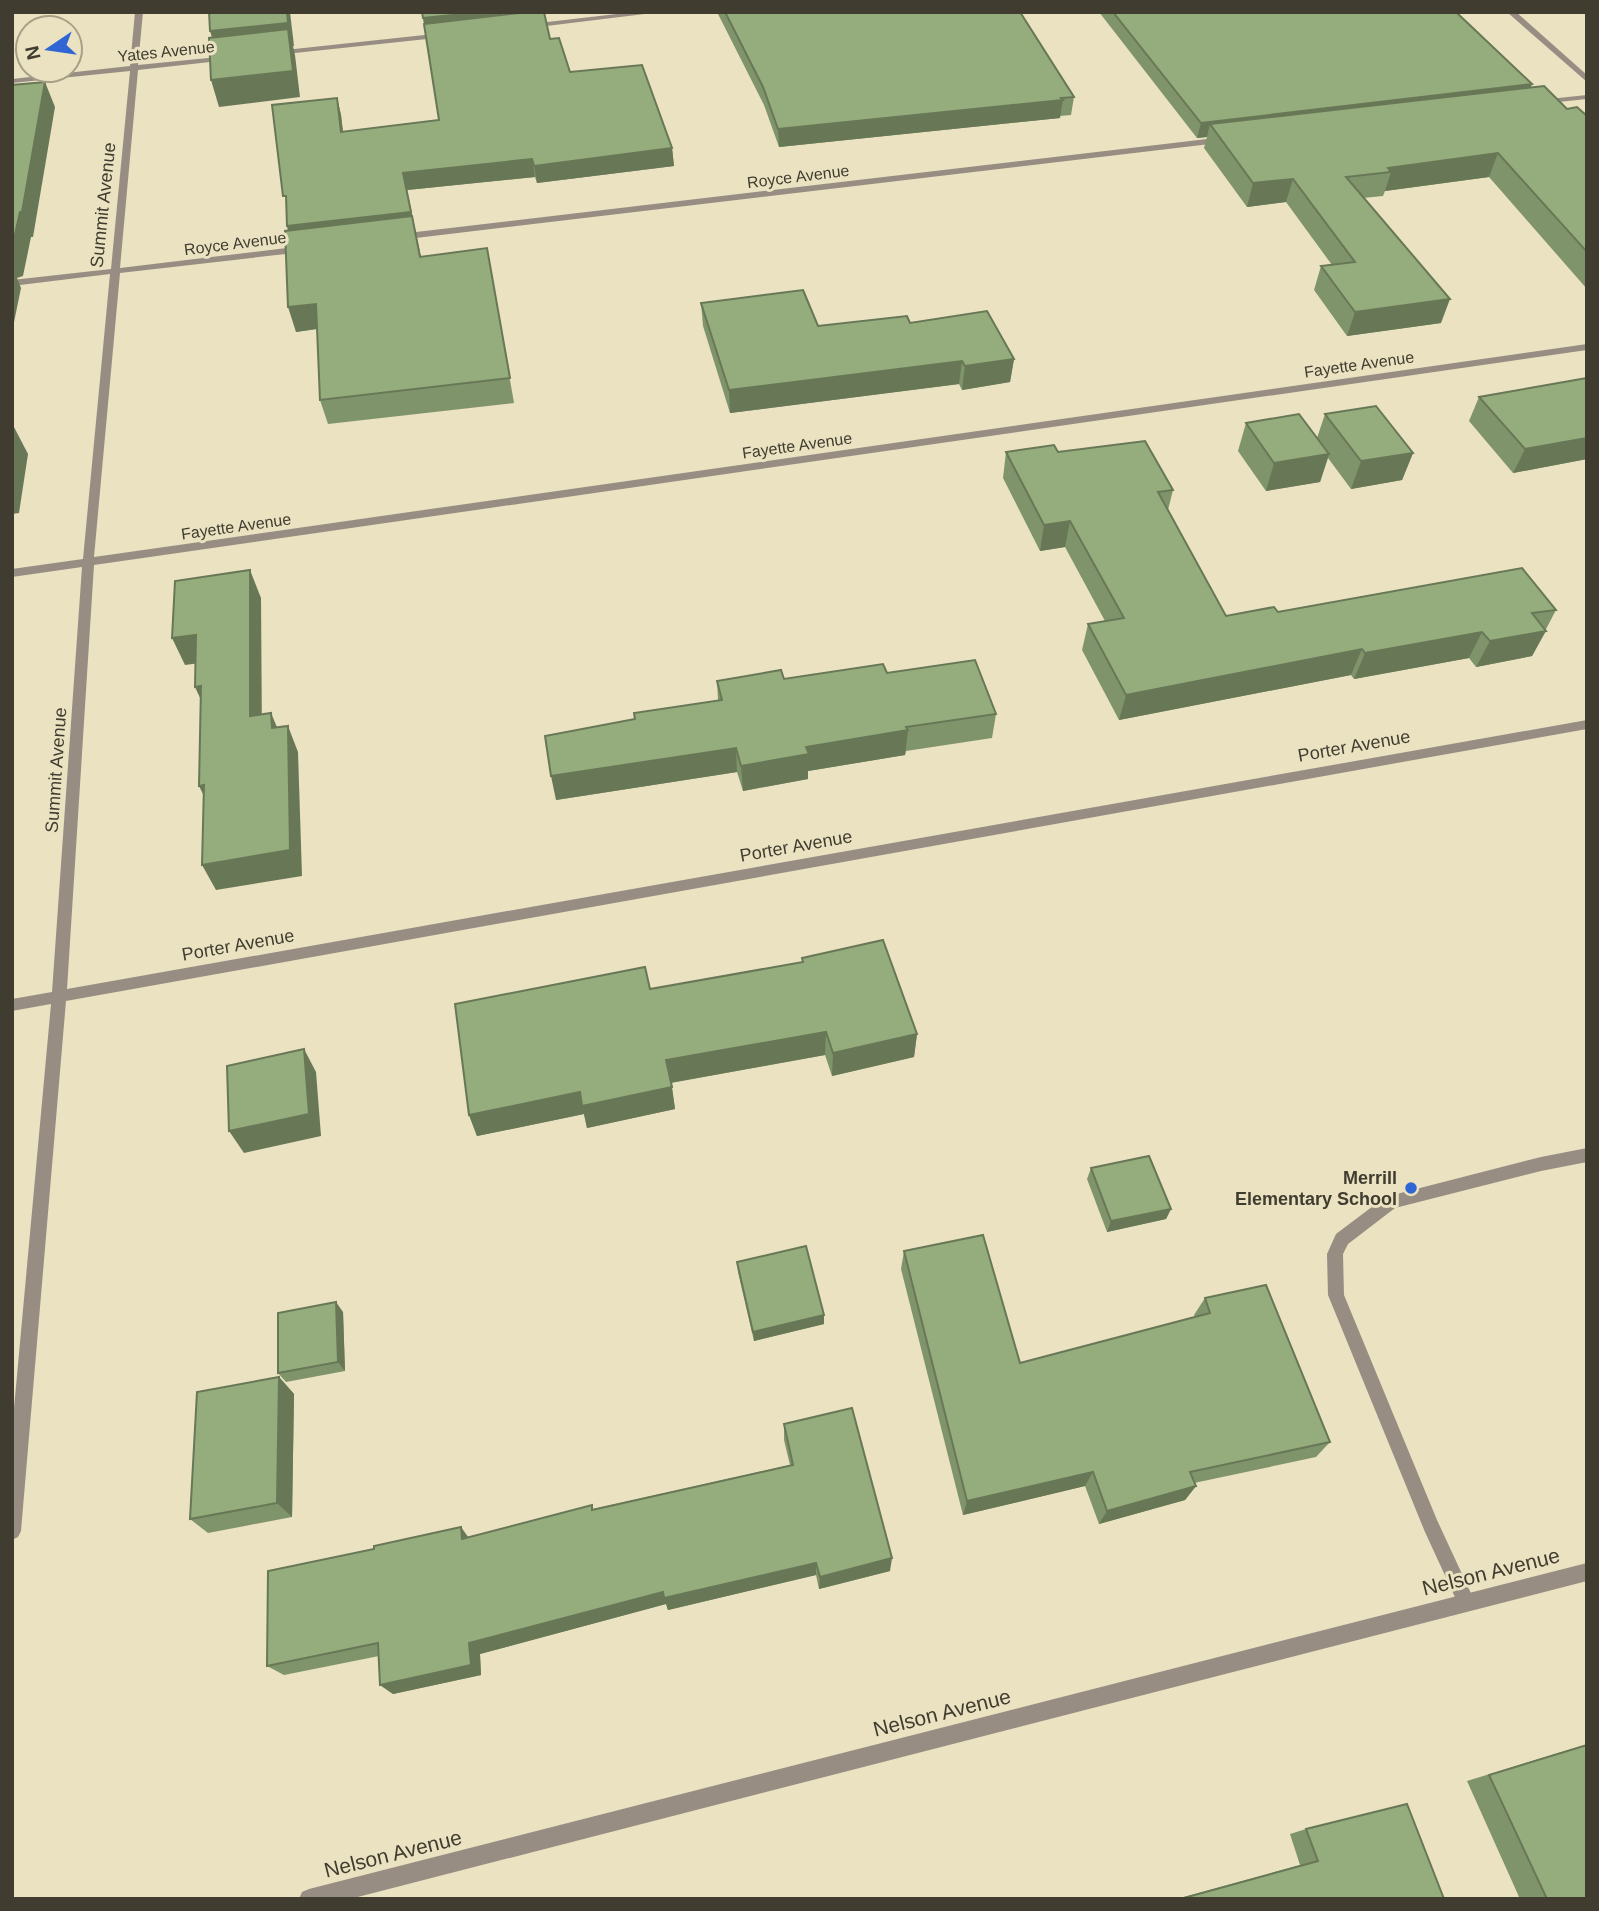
<svg xmlns="http://www.w3.org/2000/svg" width="1599" height="1911" font-family="Helvetica,sans-serif">
<rect width="100%" height="100%" fill="#eae2c1"/>
<g fill="none" stroke-linecap="round" stroke-linejoin="round">
<path fill="#988d83" fill-rule="evenodd" d="M1587 1148V1162L1541 1171 1395 1208 1348 1244 1343 1254 1344 1295 1437 1520 1475 1602 1472 1608 1466 1611 1460 1608 1425 1532 1328 1295 1327 1254 1336 1234 1385 1197 1541 1157Z"/>
<g fill="#988d83" fill-rule="evenodd">
<path d="M135 12H143L138 65 228 56 232 58 228 60 138 70 120 268 303 246 308 249 303 252 120 273 94 557 1587 344V350L94 565 67 989 1587 720V729L66 1001 21 1531 18 1537 12 1540V1430L51 1004 12 1011V999L52 992 82 567 12 577V569L83 559 110 274 12 286V280L111 269 130 71 12 83V79L130 66Z"/>
<path d="M634 12H661L530 28 526 26 530 24Z"/>
<path d="M1507 12H1516L1587 75V82Z"/>
<path d="M443 33H446V37L276 55 272 53 276 51Z"/>
<path d="M1587 95V99L1539 104 1535 102 1539 100Z"/>
<path d="M1224 137 1227 138V142L399 240 394 237 399 234Z"/>
<path d="M1587 1563V1581L350 1899H299L302 1892 309 1889Z"/>
</g>
</g>
<g fill="#80946b">
<path d="M422 12 550 39 570 72 672 148 674 166 537 183 535 177 407 190 421 257 487 248 514 403 328 424 320 400 317 329 296 332 288 231 287 226 337 98 341 115 343 132 439 120Z"/>
<path d="M717 12H1020L1074 97 1071 115 1060 116V118L779 147 764 105Z"/>
<path d="M1099 12H1456L1530 87 1567 109 1587 116V289L1489 177 1385 191 1383 196 1363 198 1441 323 1347 336 1314 290 1321 266 1332 265 1286 202 1247 207 1204 148 1207 137 1197 138Z"/>
<path d="M701 303 818 326 910 323 1014 359 1010 382 962 390 959 384 730 413 703 326Z"/>
<path d="M1587 378V459L1513 473 1469 421 1479 397Z"/>
<path d="M1325 414 1413 453 1402 480 1351 489 1328 458 1320 482 1266 491 1238 451 1246 423 1317 438Z"/>
<path d="M1006 452H1058L1173 490 1168 510 1226 616 1278 612 1556 610 1532 656 1476 667 1469 658 1354 679 1351 675 1119 720 1082 650 1088 624 1105 621 1065 547 1040 551 1003 478Z"/>
<path d="M887 673 996 714 992 738 906 751 905 755 808 771V779L743 791 737 772 556 800 635 719 718 700 717 681 784 679Z"/>
<path d="M802 958 917 1034 914 1057 832 1076 825 1055 671 1083 675 1109 587 1128 584 1114 477 1136 469 1115 650 989 802 962Z"/>
<path d="M1091 1168 1171 1209 1166 1219 1107 1232 1087 1179Z"/>
<path d="M904 1251 1020 1363 1195 1317 1194 1315 1205 1298 1330 1442 1316 1457 1194 1483 1196 1486 1185 1500 1099 1524 1085 1486 963 1515 901 1269Z"/>
<path d="M737 1262 824 1324 754 1341 738 1272Z"/>
<path d="M343 1312 345 1371 286 1382 278 1373Z"/>
<path d="M279 1377 294 1394 292 1517 208 1533 190 1519Z"/>
<path d="M784 1424 890 1571 819 1589 816 1575 668 1610 666 1604 480 1654 481 1675 393 1694 380 1685 379 1656 284 1675 267 1666 374 1549 468 1537 592 1505 593 1509 790 1465 784 1440Z"/>
<path d="M1587 1744V1899H1520L1467 1781Z"/>
<path d="M1306 1829 1444 1899H1177L1300 1865 1290 1834Z"/>
</g>
<g fill="#687857">
<path d="M287 12H290L294 46H293L295 55 300 97 219 107 211 80 217 54 210 31Z"/>
<path d="M482 12H544L426 32 423 18Z"/>
<path d="M45 82 55 107 33 237H31L23 276 17 278 21 288 12 332V248Z"/>
<path d="M1532 84 1526 100 1210 124 1207 137 1197 138 1201 123Z"/>
<path d="M337 98 341 115 345 150 341 132Z"/>
<path d="M1063 100 1060 118 779 147 778 129Z"/>
<path d="M672 148 674 166 537 183 534 166Z"/>
<path d="M1498 153 1489 177 1385 191 1391 172 1388 168Z"/>
<path d="M532 159 535 177 407 190 426 282 292 244 287 226 403 173Z"/>
<path d="M1293 179 1286 202 1247 207 1253 183Z"/>
<path d="M1450 299 1441 323 1347 336 1355 312Z"/>
<path d="M316 304 323 328 296 332 288 307Z"/>
<path d="M1014 359 1010 382 962 390 965 366Z"/>
<path d="M962 361 959 384 730 413 729 390Z"/>
<path d="M14 427 28 454 19 513 12 514V436Z"/>
<path d="M1587 438V459L1513 473 1525 449Z"/>
<path d="M1413 453 1402 480 1351 489 1361 461Z"/>
<path d="M1329 454 1320 482 1266 491 1274 463Z"/>
<path d="M1070 521 1065 547 1040 551 1044 525Z"/>
<path d="M250 570 261 598 262 743 250 716Z"/>
<path d="M1546 631 1532 656 1476 667 1490 641Z"/>
<path d="M1482 632 1469 658 1354 679 1365 653Z"/>
<path d="M196 635 208 662 185 665 172 638Z"/>
<path d="M1362 649 1351 675 1119 720 1126 695Z"/>
<path d="M201 686 207 713 195 687Z"/>
<path d="M271 713 282 739 272 728Z"/>
<path d="M288 726 298 752 302 876 216 890 202 865Z"/>
<path d="M908 730 905 755 808 771V779L743 791 741 766 806 747Z"/>
<path d="M736 748 737 772 556 800 551 776Z"/>
<path d="M204 785 212 812 199 786Z"/>
<path d="M826 1032 825 1055 669 1083 666 1060Z"/>
<path d="M917 1034 914 1057 832 1076 833 1053Z"/>
<path d="M304 1049 316 1072 321 1136 244 1153 229 1131Z"/>
<path d="M672 1087 675 1109 587 1128 584 1114 477 1136 469 1115 580 1092Z"/>
<path d="M1171 1209 1166 1219 1107 1232 1111 1221Z"/>
<path d="M336 1302 343 1312 345 1371 338 1362Z"/>
<path d="M824 1315V1324L754 1341 753 1332Z"/>
<path d="M279 1377 294 1394 292 1517 277 1503Z"/>
<path d="M1093 1472 1085 1486 963 1515 967 1501Z"/>
<path d="M1196 1486 1185 1500 1099 1524 1107 1511Z"/>
<path d="M461 1527 471 1541 462 1539Z"/>
<path d="M892 1558 890 1571 819 1589 820 1577Z"/>
<path d="M816 1563V1575L668 1610 666 1604 480 1654 481 1675 393 1694 380 1685 469 1643 663 1592Z"/>
</g>
<g fill="#95ac7c" stroke="#687857" stroke-width="2">
<path d="M209 12H287L288 23 210 31Z"/>
<path d="M422 12H482L423 18Z"/>
<path d="M528 12H544L550 39 559 38 570 72 642 65 672 148 534 166 532 159 403 173 411 212 287 226 286 196H283L272 105 337 98 341 132 439 120 424 24Z"/>
<path d="M725 12H1020L1074 97 1061 98 1063 100 778 129 763 87Z"/>
<path d="M1113 12H1456L1532 84 1201 123Z"/>
<path d="M288 29 293 71 211 80 209 38Z"/>
<path d="M45 82 22 212H20L12 248V85Z"/>
<path d="M1544 86 1567 109 1577 107 1587 116V252L1498 153 1388 168 1391 172 1346 177 1450 299 1355 312 1321 266 1355 262 1293 179 1253 183 1210 124Z"/>
<path d="M412 216 420 257 487 248 510 378 320 400 316 304 288 307 285 231Z"/>
<path d="M803 290 818 326 907 316 910 323 987 311 1014 359 965 366 962 361 729 390 701 303Z"/>
<path d="M1587 378V438L1525 449 1479 397Z"/>
<path d="M1376 406 1413 453 1361 461 1325 414Z"/>
<path d="M1299 414 1329 454 1274 463 1246 423Z"/>
<path d="M1145 441 1173 490 1158 492 1226 616 1274 607 1278 612 1522 568 1556 610 1532 613 1546 631 1490 641 1482 632 1365 653 1362 649 1126 695 1088 624 1124 618 1070 521 1044 525 1006 452 1054 445 1058 452Z"/>
<path d="M250 570V716L271 713 272 728 288 726 290 850 202 865 204 785 199 786 201 686 195 687 196 635 172 638 175 581Z"/>
<path d="M975 660 996 714 906 727 908 730 806 747 809 754 741 766 736 748 551 776 545 736 635 719 634 713 722 700 717 681 781 670 784 679 883 664 887 673Z"/>
<path d="M883 940 917 1034 833 1053 826 1032 666 1060 672 1087 582 1106 580 1092 469 1115 455 1004 645 967 650 989 803 962 802 958Z"/>
<path d="M304 1049 309 1114 229 1131 227 1066Z"/>
<path d="M1149 1156 1171 1209 1111 1221 1091 1168Z"/>
<path d="M983 1235 1020 1363 1210 1313 1205 1298 1266 1285 1330 1442 1190 1472 1196 1486 1107 1511 1093 1472 967 1501 904 1251Z"/>
<path d="M806 1246 824 1315 753 1332 737 1262Z"/>
<path d="M336 1302 338 1362 278 1373V1313Z"/>
<path d="M279 1377 277 1503 190 1519 197 1392Z"/>
<path d="M852 1408 892 1558 820 1577 816 1563 664 1598 663 1592 469 1643 471 1665 380 1685 378 1643 267 1666 268 1571 374 1549V1546L461 1527 462 1539 592 1505V1510L793 1465 784 1424Z"/>
<path d="M1587 1745V1899H1547L1489 1775Z"/>
<path d="M1407 1804 1444 1899H1180L1318 1861 1306 1829Z"/>
</g>
<circle fill="#3066d4" stroke="#eae2c1" stroke-width="2.5" cx="1411" cy="1188" r="7"/>
<g text-anchor="middle" stroke-width="6" stroke-linejoin="round" paint-order="stroke">
<g font-size="16" fill="#403d30" stroke="#eae2c1">
<text transform="translate(166 51) rotate(-6)" y="6">Yates Avenue</text>
<text transform="translate(798 176) rotate(-7)" y="6">Royce Avenue</text>
<text transform="translate(235 243) rotate(-7)" y="6">Royce Avenue</text>
<text transform="translate(1359 364) rotate(-8)" y="6">Fayette Avenue</text>
<text transform="translate(797 445) rotate(-8)" y="6">Fayette Avenue</text>
<text transform="translate(236 526) rotate(-8)" y="6">Fayette Avenue</text>
</g>
<g font-size="18" fill="#403d30" stroke="#eae2c1">
<text transform="translate(103 205) rotate(-84)" y="6">Summit Avenue</text>
<text transform="translate(1354 746) rotate(-10)" y="6">Porter Avenue</text>
<text transform="translate(56 770) rotate(-86)" y="6">Summit Avenue</text>
<text transform="translate(796 846) rotate(-10)" y="6">Porter Avenue</text>
<text transform="translate(238 945) rotate(-10)" y="6">Porter Avenue</text>
</g>
<g font-size="18" font-weight="bold" fill="#403d30" stroke="#eae2c1" text-anchor="end">
<text x="1397" y="1184">Merrill<tspan x="1397" dy="21">Elementary School</tspan></text>
</g>
<g font-size="21" fill="#403d30" stroke="#eae2c1">
<text transform="translate(1491 1572) rotate(-14)" y="7">Nelson Avenue</text>
<text transform="translate(942 1713) rotate(-14)" y="7">Nelson Avenue</text>
<text transform="translate(393 1854) rotate(-14)" y="7">Nelson Avenue</text>
</g>
</g>
<rect width="1599" height="1911" fill="none" stroke="#403d30" stroke-width="28"/>
<g transform="translate(49 49) rotate(257)"><circle r="33" fill="#eae2c1" stroke="#a6a087" stroke-width="2"/>
<path d="M0-5L12 26L0 18L-12 26Z" fill="#3066d4"/>
<text y="-10" font-size="19" font-weight="bold" text-anchor="middle" fill="#403d30">N</text>
</g>
</svg>
